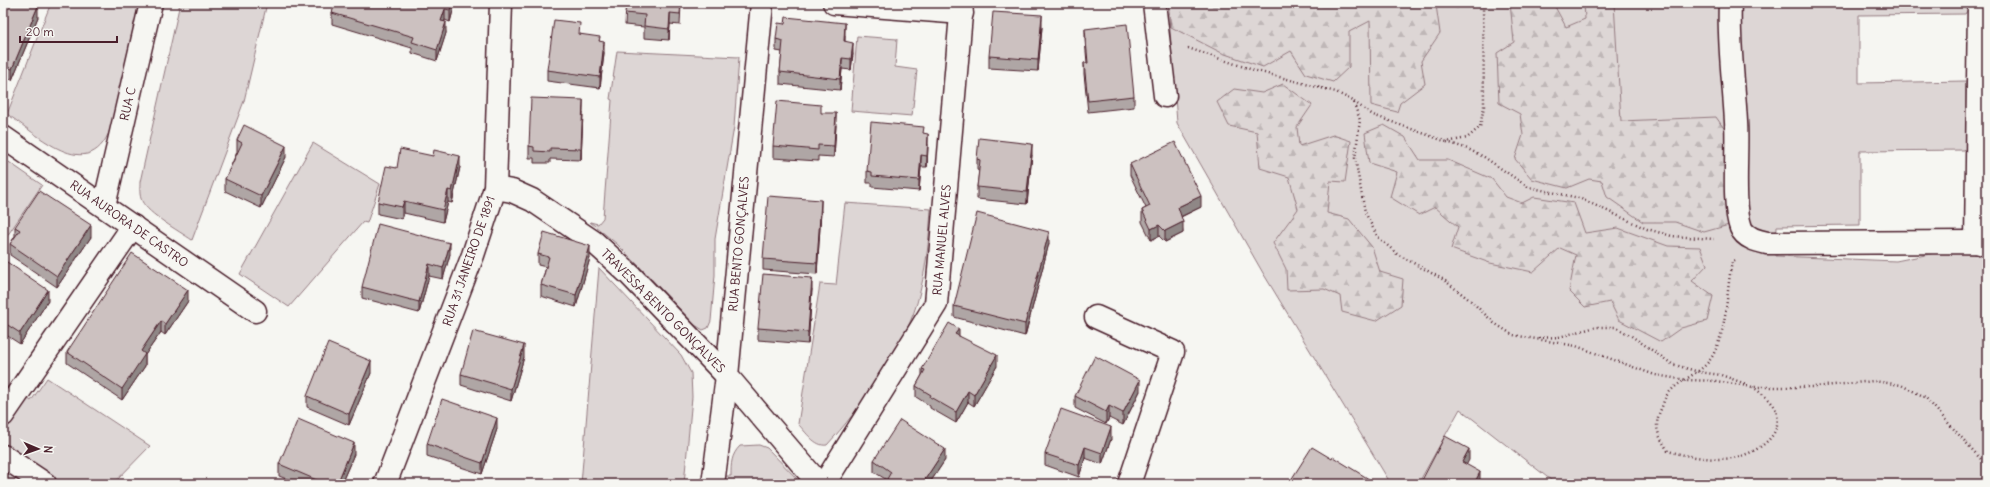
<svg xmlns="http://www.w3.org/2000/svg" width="1990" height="487" font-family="Delius,sans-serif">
<defs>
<pattern id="forest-firs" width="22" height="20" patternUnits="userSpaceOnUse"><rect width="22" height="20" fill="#ddd6d5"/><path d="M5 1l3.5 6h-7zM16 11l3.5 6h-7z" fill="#bfb7b7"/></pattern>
</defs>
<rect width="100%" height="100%" fill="#f6f6f2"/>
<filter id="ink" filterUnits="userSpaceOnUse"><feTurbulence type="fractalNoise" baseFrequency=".025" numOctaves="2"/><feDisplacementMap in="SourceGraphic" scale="8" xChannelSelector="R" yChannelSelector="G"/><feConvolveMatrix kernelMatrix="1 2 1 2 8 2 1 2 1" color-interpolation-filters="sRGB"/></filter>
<g filter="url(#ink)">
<g fill="#ddd6d5" stroke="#947a80">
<path d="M51 3H139L110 130C88 185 37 134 7 114Z"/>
<path d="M180 3H267L244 101 192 240C179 231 148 214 142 201 139 195 140 188 140 182Z"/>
<path d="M1168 3H1972L1965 14 1859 15V83L1966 81V150L1860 151V225L1777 226 1776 256 1896 261 1940 252 1987 255V484H1556L1460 409 1418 484H1391L1263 273 1177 123Z"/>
<path d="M857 36 897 39 895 67 917 70 912 116 851 111Z"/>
<path d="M617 51 739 57 734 127 715 239V275L711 321 708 328 703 330 695 325 640 267 617 244 590 222 598 224 603 218 612 100 610 99Z"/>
<path d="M313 143 380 184 367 223 363 222 289 307 240 274Z"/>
<path d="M3 158 42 185 3 242Z"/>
<path d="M845 203 931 209C929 241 926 272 917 303 903 350 860 409 827 445 815 447 806 432 798 424L820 284 836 285Z"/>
<path d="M599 268 681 355 691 373 692 397 684 484H581Z"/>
<path d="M47 378 150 446 113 484H58L3 447V429L26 397 31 401Z"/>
<path d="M759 445 767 448 802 484H723V476H731C731 464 731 455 740 446Z"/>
<path d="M3 466 29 484H3Z"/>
</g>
<g fill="url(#forest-firs)" stroke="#947a80">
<path d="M1168 3H1461L1458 8 1436 5 1440 33 1421 61 1425 84 1400 103 1397 112 1371 105 1370 21 1349 32V67L1333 82 1306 74 1291 51 1263 67 1222 53 1171 27Z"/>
<path d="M1510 3H1553L1566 27 1585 19 1584 3H1614L1621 121 1716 117 1730 137 1731 191 1729 225 1704 232 1675 222H1643L1607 197 1602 181 1589 179 1567 188 1532 179 1515 159 1523 135 1520 114 1499 103 1497 53 1514 42Z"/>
<path d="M1283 84 1312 105 1297 127 1299 146 1333 135 1351 141 1345 182 1330 181 1327 213 1349 219 1372 247 1380 272 1403 279 1401 305 1376 321 1342 312 1340 296 1324 289 1287 290 1286 269 1273 243 1298 209 1289 177 1260 168 1257 132 1229 126 1217 102 1234 89 1262 93Z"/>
<path d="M1384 125 1405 137 1420 160H1448L1492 179 1506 197 1522 203 1534 197 1574 203 1585 233 1618 228 1668 246 1700 247 1707 265 1692 281 1713 296 1707 321 1681 328 1661 342 1619 320 1610 302 1585 307 1569 291 1576 255 1560 248 1533 272 1490 263 1451 249 1458 227 1435 207 1419 215 1390 197 1397 172 1369 163 1365 133Z"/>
</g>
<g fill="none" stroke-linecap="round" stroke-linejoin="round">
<defs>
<g id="minor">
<path d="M834 3 962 13"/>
<path d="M1154 3 1165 96"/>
<path d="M1730 3C1728 42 1734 83 1736 122 1738 150 1732 204 1741 228 1745 238 1758 241 1767 243L1976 242 1987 245"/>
<path d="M3 137 255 311"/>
<path d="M495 188 512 191 532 200 594 242 630 275 727 376 819 484"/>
<path d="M104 206 151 3"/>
<path d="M1976 242 1979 3"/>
<path d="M1096 317 1173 352 1129 484"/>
<path d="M3 415 133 226"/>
<path d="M3 456 45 484"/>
<path d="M385 484 473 255 495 188 501 3"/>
<path d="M713 484 727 376 762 3"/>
<path d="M824 484 936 304 962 3"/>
</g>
</defs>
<use href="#minor" stroke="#4a1f2b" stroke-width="25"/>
<g stroke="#4a1f2b" stroke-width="2.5" stroke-dasharray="1 3" stroke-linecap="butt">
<path d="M1188 48 1253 70 1336 92 1353 101 1360 120 1355 158 1365 212 1377 236 1397 254 1444 280 1471 301 1494 323 1513 335 1576 346 1655 375 1686 380 1716 381 1753 387H1814L1874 381 1901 385 1925 397 1987 466"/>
<path d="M1354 102 1373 115 1447 142 1467 138 1480 127 1484 106 1483 3"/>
<path d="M1447 142 1468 149 1484 157 1528 187 1579 198 1647 229 1672 236 1714 239"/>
<path d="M1735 260 1732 262C1726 292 1728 327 1713 355 1703 374 1680 378 1667 395 1664 399 1663 405 1661 409 1653 427 1658 435 1668 451 1685 456 1714 461 1732 458 1752 455 1782 439 1777 414 1775 402 1762 394 1753 387"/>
<path d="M1539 338 1559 337 1596 327H1615L1630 335 1672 364 1699 372 1721 375 1746 384"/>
</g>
<use href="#minor" stroke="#f6f6f2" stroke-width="22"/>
</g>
<g fill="#afa6a5" stroke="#4a1f2b">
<path d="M3 3 38 17 12 80 3 76Z"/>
<path d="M335 3H455L450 22 445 20 444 22 446 33 437 61 412 53V48L332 24V13Z"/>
<path d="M623 3H681L680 25 670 24 669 40 644 38V27L625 25 626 4Z"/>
<path d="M1076 3H1087L1076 4Z"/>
<path d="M1042 27 1038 71 989 68V56Z"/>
<path d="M1085 29 1134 96V107L1088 112 1084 74V63H1087L1085 40Z"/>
<path d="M580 34 600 41 604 53 600 88 547 81V70Z"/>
<path d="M845 35V42L853 54 851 70 842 69 840 90 780 84V72L782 52 776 51V39Z"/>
<path d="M583 112 581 160 550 159V163H534V158H529V146Z"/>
<path d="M821 113 836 125 834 157 818 156V161L773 158V146Z"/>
<path d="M924 133 928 145 927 167H921L919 191 872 187V183H867V171Z"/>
<path d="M237 140 286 157 261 208 225 191V179L237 152Z"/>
<path d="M1032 155 1027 204 977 199V187L979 171 977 170V159Z"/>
<path d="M1130 164 1201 207 1181 217 1183 233 1165 242 1159 236 1151 240 1142 222V210L1146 208 1130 175Z"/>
<path d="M460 167 452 203 448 202 443 222 404 213 402 219 378 214V202Z"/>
<path d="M821 211 817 274 763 270V259Z"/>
<path d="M15 227 91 237 57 287 10 255V244L15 236Z"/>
<path d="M1049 243 1025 336 954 317V306Z"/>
<path d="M450 254 443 279 429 276 419 313 362 298V287Z"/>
<path d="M538 254 590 258 576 307 541 296V285L546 267 538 265Z"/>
<path d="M3 262 48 301 20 344 3 333Z"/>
<path d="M812 289 808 344 758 340V328Z"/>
<path d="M188 301 165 335 161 332 145 355V366L122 400 67 363V352Z"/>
<path d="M959 336 997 366 974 406 968 402 956 423 930 408V406L916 397V386L922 375V369Z"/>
<path d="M524 357 511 401 461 385V374Z"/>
<path d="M371 373 349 425 307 407V396Z"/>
<path d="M1140 391 1123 425 1109 418 1106 424 1075 408V396Z"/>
<path d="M497 429 482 474 427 456V444Z"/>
<path d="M1111 439 1102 464 1085 458 1079 477 1045 465V454Z"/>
<path d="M354 454 341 484H299L279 476V464Z"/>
<path d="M874 460H945L929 484H887V480L874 472Z"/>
</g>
<g fill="#8f8786" stroke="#4a1f2b">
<path d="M452 3H455L450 22V10Z"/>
<path d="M38 6V17L12 80V69Z"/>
<path d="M445 9V20L441 32V21Z"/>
<path d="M670 13V24L669 40V29Z"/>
<path d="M1042 15V27L1038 71V60Z"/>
<path d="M446 22V33L437 61V50Z"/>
<path d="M845 23V35L844 53V41Z"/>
<path d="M604 42V53L600 88V77Z"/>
<path d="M853 43V54L851 70V59Z"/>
<path d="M842 58V69L840 90V79Z"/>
<path d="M583 100V112L581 160V149Z"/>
<path d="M836 113V125L834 157V146Z"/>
<path d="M928 134V145L927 167V156Z"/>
<path d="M1032 144V155L1027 204V192Z"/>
<path d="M286 146V157L261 208V196Z"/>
<path d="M921 155V167L919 191V180Z"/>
<path d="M460 156V167L452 203V191Z"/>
<path d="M448 190V202L443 222V210Z"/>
<path d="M1201 196V207L1178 218V207Z"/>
<path d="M821 200V211L817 274V263Z"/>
<path d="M404 201V213L402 219V207Z"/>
<path d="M1183 222V233L1165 242V231Z"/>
<path d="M91 225V237L57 287V276Z"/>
<path d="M1159 225V236L1151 240V229Z"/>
<path d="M1049 232V243L1025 336V324Z"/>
<path d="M450 243V254L443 279V268Z"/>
<path d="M590 246V258L576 307V295Z"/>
<path d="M429 264V276L419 313V302Z"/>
<path d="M812 278V289L808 344V332Z"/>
<path d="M48 290V301L20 344V333Z"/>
<path d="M188 290V301L165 335V324Z"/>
<path d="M161 321V332L145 355V366L122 400V389L141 351Z"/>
<path d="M959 329V340L955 334Z"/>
<path d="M524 345V357L511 401V389Z"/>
<path d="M997 355V366L974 406V395Z"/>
<path d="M371 361V373L349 425V414Z"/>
<path d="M1140 380V391L1123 425V413Z"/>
<path d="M968 391V402L956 423V412Z"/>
<path d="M1109 406V418L1106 424V412Z"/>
<path d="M497 418V429L482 474V463Z"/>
<path d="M1111 427V439L1102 464V453Z"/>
<path d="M354 443V454L341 484H337Z"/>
<path d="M1085 447V458L1079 477V465Z"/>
<path d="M945 449V460L929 484H922Z"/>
<path d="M1469 449V460L1462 473V462Z"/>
<path d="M1480 472V484H1474Z"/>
</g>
<g fill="#ccc1c0" stroke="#4a1f2b">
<path d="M3 3H31L38 6 12 69 3 65Z"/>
<path d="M335 3H452L450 10 445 9 441 21 446 22 437 50 412 42 414 37 332 13Z"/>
<path d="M626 3H681L680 14 670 13 669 29 644 26 645 15 625 13Z"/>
<path d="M993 12 1042 15 1038 60 989 56Z"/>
<path d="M786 17 845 23 844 41 853 43 851 59 842 58 840 79 780 72 783 41 776 39 778 23 785 24Z"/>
<path d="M554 20 580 23 579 34 600 37 599 41 604 42 600 77 547 70Z"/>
<path d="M1127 24 1134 96 1088 101 1084 63H1088L1085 29Z"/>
<path d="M531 98 583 100 581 149 550 148V152L534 151V147L529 146Z"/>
<path d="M777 101 821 105V113H836L834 146 818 145V150L773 146Z"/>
<path d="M871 122 924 127 923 133 928 134 927 156 921 155 919 180 872 176V172L867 171Z"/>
<path d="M244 125 286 146 261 196 225 179 242 143 237 140Z"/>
<path d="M979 138 1032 144 1027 192 977 187 980 160 977 159Z"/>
<path d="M1175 142 1201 196 1178 207 1183 222 1165 231 1159 225 1151 229 1142 210 1150 206 1130 164Z"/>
<path d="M400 149 433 156 434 150 460 156 452 191 448 190 443 210 404 201 402 207 378 202 386 166 397 168Z"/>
<path d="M39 191 91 225 57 276 10 244 20 230 15 227Z"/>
<path d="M768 196 821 200 817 263 763 259Z"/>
<path d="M977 213 1049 232 1025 324 954 306Z"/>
<path d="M378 224 450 243 443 268 429 264 419 302 362 287Z"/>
<path d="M544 232 590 246 576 295 541 285 549 257 538 254Z"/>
<path d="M132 253 188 290 165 324 161 321 141 351 145 354 122 389 67 352Z"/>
<path d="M4 260 48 290 20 333 3 322V262Z"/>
<path d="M763 274 812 278 808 332 758 328Z"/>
<path d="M949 323 959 329 955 334 997 355 974 395 968 391 956 412 930 397 931 395 916 386 925 370 922 369Z"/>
<path d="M473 331 524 345 511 389 461 374Z"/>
<path d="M328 343 371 361 349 414 307 396Z"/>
<path d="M1095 356 1140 380 1123 413 1109 406 1106 412 1075 396Z"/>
<path d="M442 399 497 418 482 463 427 444Z"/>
<path d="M1061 409 1111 427 1102 453 1085 447 1079 465 1045 454Z"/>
<path d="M298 419 354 443 337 484H326L279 464Z"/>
<path d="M900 420 945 449 922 484H894L887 479 891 472 874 460Z"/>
<path d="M1445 436 1469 449 1462 462 1480 472 1474 484H1420Z"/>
<path d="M1312 447 1332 459 1333 457 1377 484H1290L1289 483Z"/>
</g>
</g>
<g text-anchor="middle" stroke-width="3.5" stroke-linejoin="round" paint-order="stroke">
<g font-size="12" fill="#4a1f2b" stroke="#f6f6f2">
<text transform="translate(128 104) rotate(-77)" y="4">RUA C</text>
<text transform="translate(129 224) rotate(35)" y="4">RUA AURORA DE CASTRO</text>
<text transform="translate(942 240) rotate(-85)" y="4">RUA MANUEL ALVES</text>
<text transform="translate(739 244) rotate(-85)" y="4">RUA BENTO GONÇALVES</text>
<text transform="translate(469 261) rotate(-71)" y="4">RUA 31 JANEIRO DE 1891</text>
<text transform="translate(663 311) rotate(45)" y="4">TRAVESSA BENTO GONÇALVES</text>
</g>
</g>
<rect width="1990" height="487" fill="none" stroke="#f6f6f2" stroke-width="16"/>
<rect x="8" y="8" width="1974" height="471" fill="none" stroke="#4a1f2b" stroke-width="1.5" filter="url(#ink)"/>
<g transform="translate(38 449) rotate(92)" stroke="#f6f6f2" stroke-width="3" paint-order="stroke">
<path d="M0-3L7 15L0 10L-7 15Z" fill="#4a1f2b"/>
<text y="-6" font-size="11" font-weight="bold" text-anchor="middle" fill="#4a1f2b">N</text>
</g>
<path d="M20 36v6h97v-6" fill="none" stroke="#4a1f2b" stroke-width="2"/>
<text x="26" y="36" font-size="12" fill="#4a1f2b" stroke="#f6f6f2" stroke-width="3" paint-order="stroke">20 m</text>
</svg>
